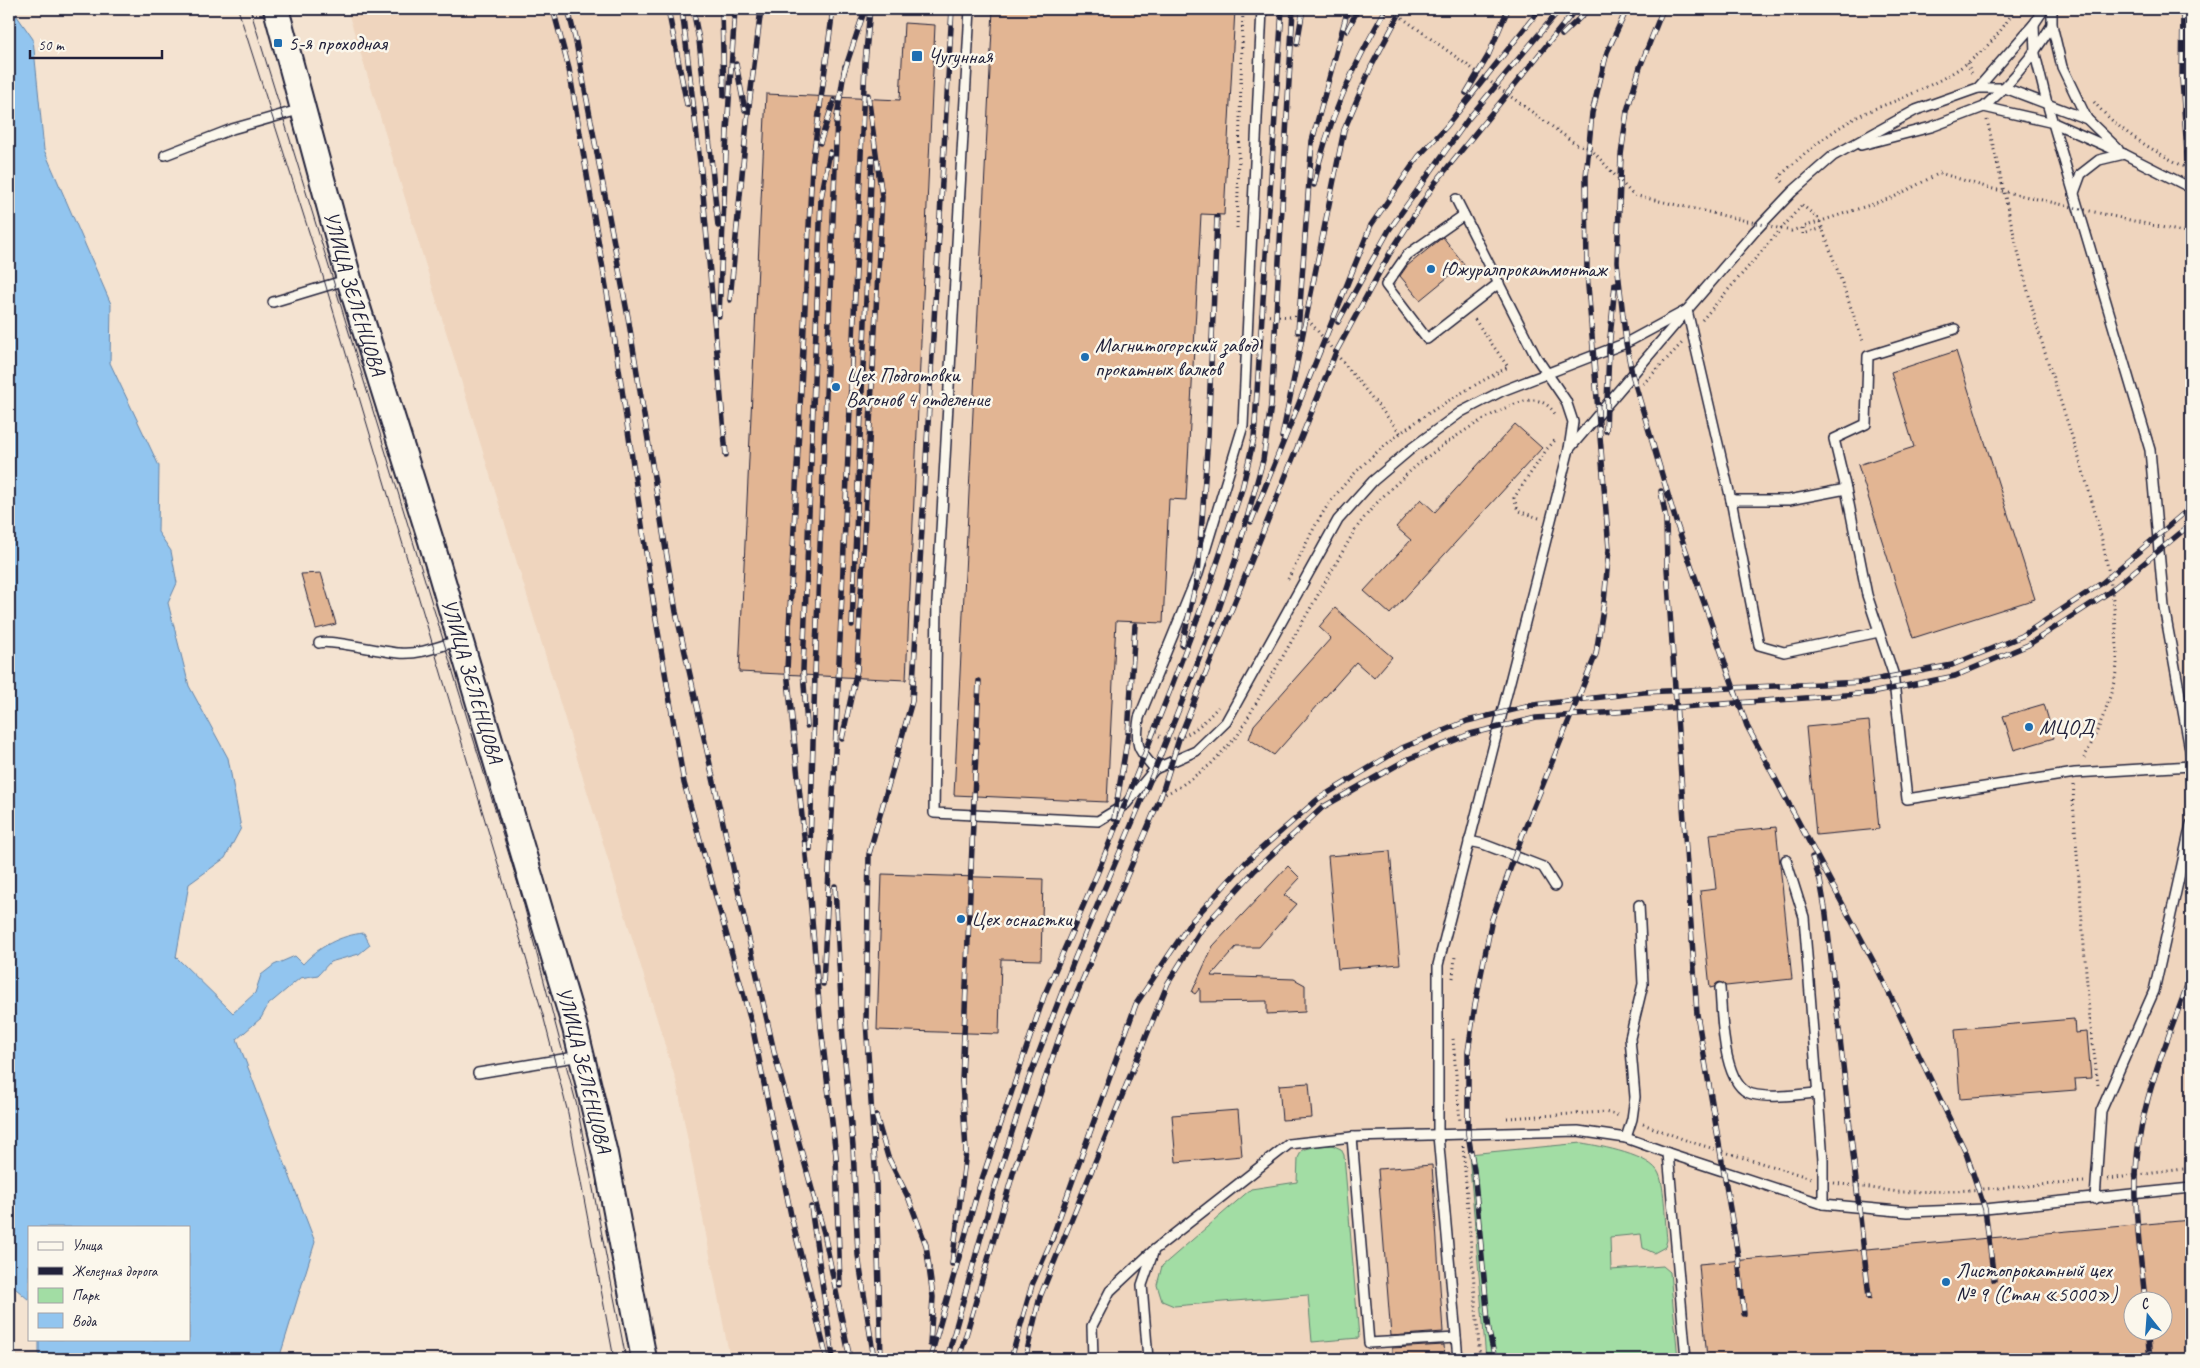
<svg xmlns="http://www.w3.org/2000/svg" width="2200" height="1368" font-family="Caveat,sans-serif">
<rect width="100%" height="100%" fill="#f4e3d1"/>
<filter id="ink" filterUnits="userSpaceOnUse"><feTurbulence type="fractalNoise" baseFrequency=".02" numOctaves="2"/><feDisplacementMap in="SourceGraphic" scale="10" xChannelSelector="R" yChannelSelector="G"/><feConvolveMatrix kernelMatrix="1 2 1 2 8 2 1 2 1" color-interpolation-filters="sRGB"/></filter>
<g filter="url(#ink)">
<path fill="#efd5be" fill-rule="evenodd" d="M347 9H2191V1359H730L677 1084ZM2132 1300H2162V1330H2132Z"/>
<g fill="#a2dda4" stroke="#628070">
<path d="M1582 1143C1600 1146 1652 1155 1659 1174 1665 1188 1665 1223 1667 1240L1665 1247 1654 1253 1643 1248 1641 1234 1610 1237 1611 1270 1663 1266 1670 1272 1678 1359H1486L1469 1154Z"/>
<path d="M1332 1145 1341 1149 1344 1155 1359 1338 1312 1342 1308 1295 1174 1306 1162 1301 1157 1285 1162 1266 1251 1189 1297 1182 1298 1158 1302 1150 1317 1146Z"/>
</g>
<path fill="#92c5ef" stroke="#6584a7" d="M9 9H12L33 39 44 150 111 304 110 363 159 466 158 532 171 551 177 583 168 603 189 686 228 758 241 828 225 858 189 884 176 957 233 1013 255 993 261 975 274 965 295 956 303 964C318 947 341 935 364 933L370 945 359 954 330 962 318 975 300 978 268 1005 261 1018 237 1039 315 1242 279 1359H39V1339H189V1227H29V1300L9 1283Z"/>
<g fill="#e2b593" stroke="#22223b" fill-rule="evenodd">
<path d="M993 9H1235L1224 215 1201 214 1186 500 1169 499 1163 623 1116 621 1107 802 954 795Z"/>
<path d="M904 23 935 25 906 680 739 672 766 94 900 100Z"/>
<path d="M1443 237 1464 264 1420 300 1400 276 1407 266Z"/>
<path d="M1956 351 2035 599 1913 638 1858 465 1914 447 1891 372Z"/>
<path d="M1515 424 1542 448 1390 614 1364 591 1411 540 1396 527 1421 499 1435 512Z"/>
<path d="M321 573 336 624 316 629 301 574Z"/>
<path d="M1335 608 1392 657 1374 678 1356 662 1274 755 1249 739 1254 725 1331 638 1319 627Z"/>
<path d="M2044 704 2054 738 2014 750 2003 716Z"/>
<path d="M1869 721 1879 829 1816 835 1806 727Z"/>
<path d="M1776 827 1792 979 1726 986 1719 982 1714 987 1710 988 1700 891 1716 889 1710 834Z"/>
<path d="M1390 851 1400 964 1338 969 1328 856Z"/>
<path d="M1288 866 1300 878 1284 895 1297 904 1259 947H1236L1211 976 1294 979 1305 985V1012L1267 1014V1001L1200 1002V988L1195 994 1192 992 1213 946Z"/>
<path d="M882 874 1043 879 1041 960 1001 959 999 1034 877 1030Z"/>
<path d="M2074 1019 2075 1033 2087 1032 2091 1078 2075 1079 2076 1090 1960 1099 1955 1029Z"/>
<path d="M1309 1083 1312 1118 1282 1120 1279 1085Z"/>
<path d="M1238 1110 1242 1156 1176 1162 1172 1115Z"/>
<path d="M1432 1165 1443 1332 1391 1336 1378 1169Z"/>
<path d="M2191 1220V1359H1707L1699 1264ZM2132 1300H2162V1330H2132Z"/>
<path d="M1444 1345 1445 1359H1392V1348Z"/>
</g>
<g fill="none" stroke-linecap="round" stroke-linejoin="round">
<defs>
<g id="lane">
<path d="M385 9V11L393 9"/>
<path d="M970 9 937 603 934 813 1098 821 1126 804 1155 769"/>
<path d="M1262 9 1243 426 1198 574 1139 718C1135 745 1137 749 1155 769L1196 751 1226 722 1338 520 1373 481 1412 448 1461 412 1502 391 1626 343 1687 310 1755 231 1792 192 1833 156 1916 110 1978 88 2034 24 2044 9"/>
<path d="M2052 9V25L2062 67 2087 119 2118 149"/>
<path d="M2034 24 2035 54 2047 103 2150 450 2164 607 2191 755"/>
<path d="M1978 88H2005L2087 119"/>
<path d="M1984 107C2011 83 2033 56 2052 25"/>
<path d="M1861 145 1931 127 1984 107 2054 123 2124 154 2191 188"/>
<path d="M165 155 232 129 302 109"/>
<path d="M2074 193 2081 174 2099 160 2124 154"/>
<path d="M1456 199 1536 357 1566 401 1573 422 1569 449"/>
<path d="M1464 215 1407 255 1386 285 1427 339 1499 283"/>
<path d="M273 302 349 279"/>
<path d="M1687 310 1731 500 1759 645 1784 652 1879 632"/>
<path d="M1846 489 1867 595 1893 673 1907 799 2075 773 2191 766"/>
<path d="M1731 500H1789L1846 489 1834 439 1866 424 1868 356 1955 329"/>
<path d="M319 643C329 639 383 652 399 653 420 655 440 646 460 640"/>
<path d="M1469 841 1483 844 1543 867 1555 886"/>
<path d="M1786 860 1804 917 1823 1160V1204"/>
<path d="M1720 988C1722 1013 1722 1087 1752 1094 1773 1099 1797 1094 1818 1093"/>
<path d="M478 1073 581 1056"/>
<path d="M1352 1137 1369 1343 1456 1338"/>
<path d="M1626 1138 1632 1119 1635 1097 1630 1038 1643 984 1639 905"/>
<path d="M2095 1199 2101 1111 2154 991 2191 824"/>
<path d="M1093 1359 1092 1326 1110 1291 1154 1250 1289 1144 1352 1137 1578 1131 1626 1138 1668 1153"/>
<path d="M1148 1359 1142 1285 1153 1253"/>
<path d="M1458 1359 1438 1135V965L1569 449 1684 314"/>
<path d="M1686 1359 1668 1153 1823 1204 1908 1212 1985 1209 2191 1188"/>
</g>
<g id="secondary">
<path id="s1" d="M276 9 349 279 431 541 575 1028 605 1154 644 1359"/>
</g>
</defs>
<use href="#lane" stroke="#22223b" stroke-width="12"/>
<use href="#secondary" stroke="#22223b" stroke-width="28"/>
<g stroke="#22223b" stroke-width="3" stroke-dasharray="1 4" stroke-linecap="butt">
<path d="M1967 63 1973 76"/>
<path d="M2094 102C2119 132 2157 153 2191 170"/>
<path d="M1987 120C2003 187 2018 255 2036 322 2067 433 2118 544 2117 662 2117 685 2095 741 2082 761"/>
<path d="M1783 182 1779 177C1803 154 1828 133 1857 117 1871 109 1886 105 1900 99 1948 78 1989 57 2014 9"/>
<path d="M1802 205 1819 219 1864 344"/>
<path d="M1237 228 1243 9"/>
<path d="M1803 228V234L1823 228"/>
<path d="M1259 315 1307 318 1402 435"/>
<path d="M1702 320 1802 205"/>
<path d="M1643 384 1682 343"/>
<path d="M1539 518 1518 511 1514 498 1547 449 1557 438"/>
<path d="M1288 579C1301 556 1311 530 1326 508 1371 444 1441 403 1508 367L1473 317"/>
<path d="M1151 730C1175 753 1202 725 1218 707"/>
<path d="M2074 785 2073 801 2089 1011 2098 1085"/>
<path d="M1161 796 1178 788 1210 765 1238 735 1355 530C1373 504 1396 483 1421 462 1441 445 1508 399 1533 400 1542 400 1551 407 1555 414"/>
<path d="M1453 978 1455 956"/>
<path d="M1453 1039 1460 1122"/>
<path d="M1507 1118 1605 1112 1620 1116"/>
<path d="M1643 1124 1691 1142 1811 1178"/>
<path d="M1463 1146 1480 1359"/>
<path d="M2108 1179 2191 1168"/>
<path d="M1834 1183 1899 1192 1955 1191 2084 1182"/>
</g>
<use href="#lane" stroke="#fbf7ec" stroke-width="9"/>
<use href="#secondary" stroke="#fbf7ec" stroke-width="24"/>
<g stroke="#22223b" stroke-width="1">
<path d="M238 9 322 273 543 1015 568 1113 614 1359"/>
<path d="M250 9 521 894 577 1106 626 1359"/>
</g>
<defs>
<g id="rail">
<path d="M553 9 569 69 612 322 656 620 684 783 752 1025 792 1220 827 1359"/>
<path d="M568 9 576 42 628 317 676 612 775 1056 824 1233 850 1359"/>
<path d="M668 9 687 105"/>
<path d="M682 9 701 171 726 455"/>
<path d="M693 9 699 40 718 226"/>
<path d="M722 9 724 96"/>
<path d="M833 9 812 166 787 670 809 885 821 1027 836 1156 840 1286"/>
<path d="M1663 9 1640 67 1627 111 1621 155 1617 262 1626 343 1632 374 1677 525 1747 726 1878 970 1966 1153 1985 1209 1994 1280"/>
<path d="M2183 9 2182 79 2191 212"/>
<path d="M1347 31 1358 9"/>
<path d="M1562 35 1589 9"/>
<path d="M1297 44 1303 9"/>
<path d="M736 64 745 110"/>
<path d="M844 72 865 9"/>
<path d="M1466 93 1488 56 1508 9"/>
<path d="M836 123 845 66"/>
<path d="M820 143 834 100"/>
<path d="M1314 185C1327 121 1354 65 1386 9"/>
<path d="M730 300 747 122 761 9"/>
<path d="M719 316 727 131 735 9"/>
<path d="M1338 322 1389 230 1469 118 1560 9"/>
<path d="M1298 332 1312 141 1348 9"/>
<path d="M1606 431 1609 349 1615 284"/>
<path d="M1282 437 1344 130 1371 67 1402 9"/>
<path d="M1661 491 1666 519 1667 568 1697 1014 1738 1256 1744 1314"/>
<path d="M1251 522 1371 225 1419 156 1446 127 1540 9"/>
<path d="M1215 621 1236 558 1263 460 1271 405 1293 9"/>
<path d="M852 625 872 158"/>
<path d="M1182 645 1198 574 1208 437 1217 217"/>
<path d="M807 726 803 670 821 198 830 152"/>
<path d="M842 739 857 670 882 197 868 95"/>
<path d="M1114 819 1128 735 1135 625"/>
<path d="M810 849 815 673 837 117"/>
<path d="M1812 857 1820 880 1826 914 1869 1297"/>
<path d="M835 886 843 1039 853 1147 858 1255 874 1359"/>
<path d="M823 984 834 777 865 63 870 9"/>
<path d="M876 1116 888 1157 909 1199 926 1245 933 1297 930 1344"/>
<path d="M811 1207 833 1358"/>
<path d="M1051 1241 1136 1004 1191 922 1246 862 1318 799 1402 748 1467 721 1534 705 1644 692 1863 682 1952 665 2022 636 2102 583 2191 507"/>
<path d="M952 1264 966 1152 962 1081 979 681"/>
<path d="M2145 1300C2140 1248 2131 1194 2139 1141 2147 1084 2173 1028 2191 974"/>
<path d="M2147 1330 2150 1359"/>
<path d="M881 1359 876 1183 866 1020 869 854 912 701 952 9"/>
<path d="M930 1359 977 1194 1044 996 1097 874 1171 688 1207 593 1242 489 1254 438 1282 9"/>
<path d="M947 1359 993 1193 1028 1081 1075 958 1155 769 1217 614"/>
<path d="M959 1359 1014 1170 1065 1021 1161 796 1179 739 1336 352 1390 253 1435 183 1576 9"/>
<path d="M1011 1359 1032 1285 1053 1237"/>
<path d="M1025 1359 1040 1297 1168 983 1201 930 1255 870 1323 807 1406 760 1470 734 1536 718 1871 693 1955 676 2028 645 2108 593 2191 524"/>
<path d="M1495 1359 1489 1332 1474 1170 1468 1134V1052L1475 1005 1492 919 1522 836 1596 654 1604 602 1609 549 1587 273 1586 177 1592 113 1607 52 1627 9"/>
</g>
</defs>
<use href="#rail" stroke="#22223b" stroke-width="5.5"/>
<use href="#rail" stroke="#fbf7ec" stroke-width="4" stroke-dasharray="11" stroke-linecap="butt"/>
<path stroke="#22223b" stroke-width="3" stroke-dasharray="1 4" stroke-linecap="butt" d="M1390 9 1576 144 1590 148 1633 195 1791 231 1894 197 1940 173 1989 188 2191 234"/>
</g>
</g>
<g fill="#1f6fb2" stroke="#fbf7ec" stroke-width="2">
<rect x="273" y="38" width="10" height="10" rx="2.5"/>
<rect x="911" y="50" width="12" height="12" rx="2.5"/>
<circle cx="1431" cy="269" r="5"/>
<circle cx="1085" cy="357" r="5"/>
<circle cx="836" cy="387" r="5"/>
<circle cx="2029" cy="727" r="5"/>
<circle cx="961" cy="919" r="5"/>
<circle cx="1946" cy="1282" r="5"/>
</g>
<g text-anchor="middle" stroke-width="5" stroke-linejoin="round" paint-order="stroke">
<g font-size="21" fill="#22223b" stroke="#fbf7ec" text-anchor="start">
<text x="288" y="50">5-я проходная</text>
<text x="928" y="63">Чугунная</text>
<text x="1441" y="276">Южуралпрокатмонтаж</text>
<text x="1095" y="352">Магнитогорский завод<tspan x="1095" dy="24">прокатных валков</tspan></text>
<text x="846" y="382">Цех Подготовки<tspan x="846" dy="24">Вагонов 4 отделение</tspan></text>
<text x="2039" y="734">МЦОД</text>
<text x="971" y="926">Цех оснастки</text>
<text x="1956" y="1277">Листопрокатный цех<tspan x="1956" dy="24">№ 9 (Стан «5000»)</tspan></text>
</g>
<g font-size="21" fill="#22223b" stroke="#fbf7ec">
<text dy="7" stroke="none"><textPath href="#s1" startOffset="295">УЛИЦА ЗЕЛЕНЦОВА</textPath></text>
<text dy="7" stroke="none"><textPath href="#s1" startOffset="700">УЛИЦА ЗЕЛЕНЦОВА</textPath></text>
<text dy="7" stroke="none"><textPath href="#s1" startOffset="1105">УЛИЦА ЗЕЛЕНЦОВА</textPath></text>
</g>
</g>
<rect width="2200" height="1368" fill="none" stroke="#fbf7ec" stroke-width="30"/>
<rect x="15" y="15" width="2170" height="1338" fill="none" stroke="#22223b" stroke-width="2" filter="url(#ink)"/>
<rect x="28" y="1226" width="162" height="115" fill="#fbf7ec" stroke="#a4a2a5"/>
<rect x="38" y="1242" width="25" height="8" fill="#fbf7ec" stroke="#a4a2a5"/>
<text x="72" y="1250" font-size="15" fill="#22223b">Улица</text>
<rect x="38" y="1267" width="25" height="8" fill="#22223b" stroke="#a4a2a5"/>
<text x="72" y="1276" font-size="15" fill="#22223b">Железная дорога</text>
<rect x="38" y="1288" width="25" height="15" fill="#a2dda4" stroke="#a4a2a5"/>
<text x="72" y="1300" font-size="15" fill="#22223b">Парк</text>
<rect x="38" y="1313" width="25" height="15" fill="#92c5ef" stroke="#a4a2a5"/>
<text x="72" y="1326" font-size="15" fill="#22223b">Вода</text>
<g transform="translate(2148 1316) rotate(343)"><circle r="24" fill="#fbf7ec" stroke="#a4a2a5"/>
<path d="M0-4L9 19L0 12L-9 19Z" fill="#1f6fb2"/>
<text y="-8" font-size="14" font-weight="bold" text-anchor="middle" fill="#22223b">С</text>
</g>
<path d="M30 50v8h132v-8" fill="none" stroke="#22223b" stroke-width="2.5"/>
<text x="38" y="50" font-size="15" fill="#22223b" stroke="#fbf7ec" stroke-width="4" paint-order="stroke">50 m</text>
</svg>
